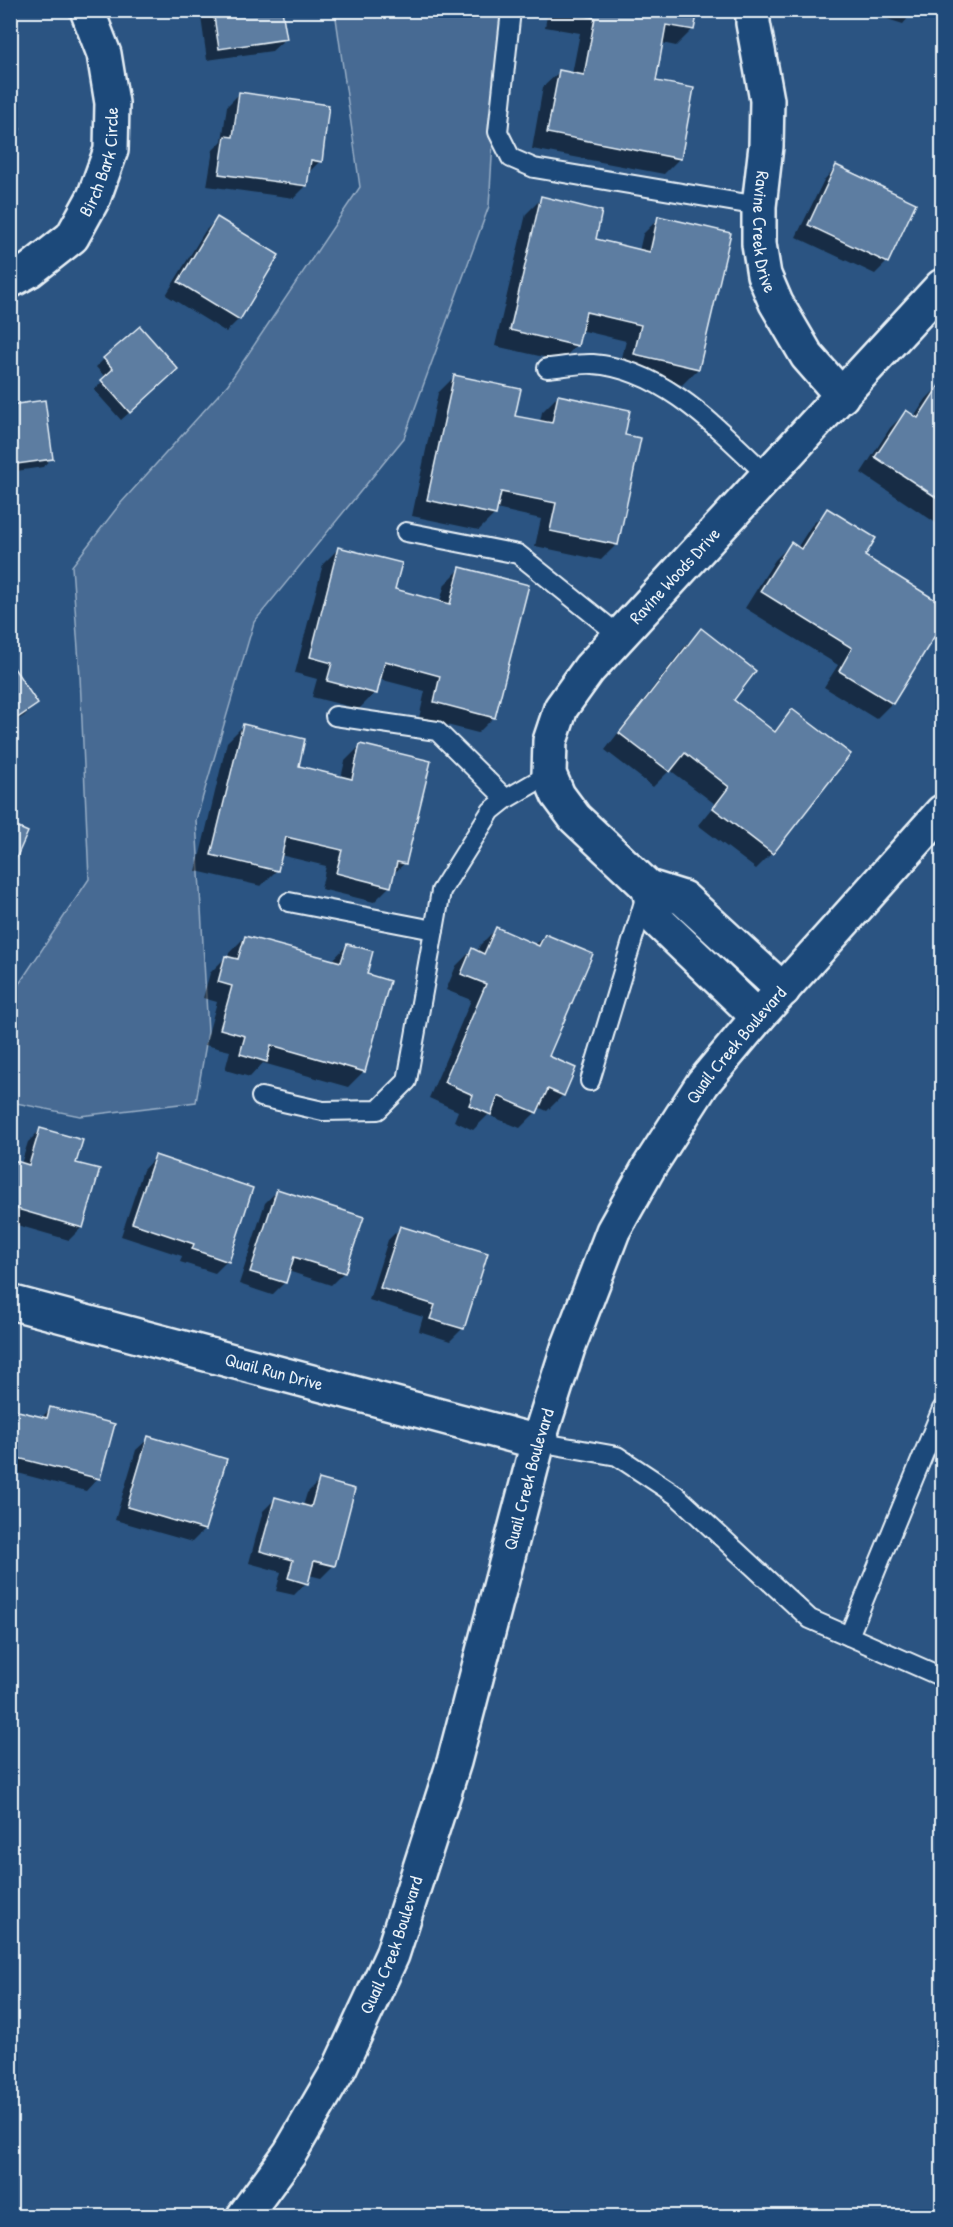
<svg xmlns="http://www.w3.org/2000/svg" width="953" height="2227" font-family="'Patrick Hand',sans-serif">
<rect width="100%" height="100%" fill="#2b5482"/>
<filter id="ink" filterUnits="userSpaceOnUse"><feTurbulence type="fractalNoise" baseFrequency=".0167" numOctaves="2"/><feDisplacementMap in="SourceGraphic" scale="12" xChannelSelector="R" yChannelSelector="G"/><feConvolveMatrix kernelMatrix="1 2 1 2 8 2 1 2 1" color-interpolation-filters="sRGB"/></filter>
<g filter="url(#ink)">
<path fill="#476b93" stroke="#98aec6" stroke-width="1.5" d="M335 11H501L489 206 404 438 254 622 196 820 208 1032 196 1102 80 1116 11 1102 10 988 17 987 89 879 80 676 72 566 120 504 228 384 360 187Z"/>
<g fill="#0007">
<path d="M200 10H281L285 39 272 51 207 60Z"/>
<path d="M548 10H696L692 30 676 46 662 43 654 82 680 158 664 174 532 149 543 87 559 72 572 74 580 33 545 27Z"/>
<path d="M859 10H915L903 24Z"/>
<path d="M239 94 320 161 308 173 306 186 294 198 207 186 213 150 222 141 227 106Z"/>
<path d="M836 167 887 262 875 274 796 237 824 180Z"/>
<path d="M542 198 594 240 639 251 643 234 659 218 698 369 682 385 619 370 626 341 580 330 577 345 561 361 495 346 526 214Z"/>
<path d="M217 219 277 256 239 319 226 332 166 295 205 231Z"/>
<path d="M104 359 168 378 121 420 94 390 106 378 96 367Z"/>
<path d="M454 377 513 417 540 422 542 412 558 396 623 436 617 544 601 560 535 546 541 519 496 509 495 514 479 530 412 516 438 393Z"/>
<path d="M942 383V527L861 473 890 428 906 412 914 417 926 399Z"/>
<path d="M10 406 51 458 43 467 10 472Z"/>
<path d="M827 510 863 557 942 606V621L892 703 876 719 824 687 838 665 745 608 775 560 791 544 797 548 811 526Z"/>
<path d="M339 548 393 590 440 602 445 584 460 569 494 717 478 733 419 718 425 691 379 679 375 693 359 709 312 697 317 679 295 673 323 564Z"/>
<path d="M701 630 732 700 773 732 793 711 849 754 772 853 756 869 698 825 715 804 670 770 653 787 605 750 685 646Z"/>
<path d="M10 664 37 704 24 716 10 725Z"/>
<path d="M243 726 297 767 341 778 345 761 361 745 405 863 392 875 390 886 374 902 321 889 326 866 280 855 277 870 261 886 196 871 227 742Z"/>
<path d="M496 929 534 946 545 935 547 1057 563 1095 547 1111 538 1107 536 1112 520 1128 488 1115 473 1130 454 1121 458 1111 429 1098 471 1000 446 990 456 966 472 950 477 952 480 945Z"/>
<path d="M245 937 332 961 347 945 365 975 364 1071 348 1087 263 1063 250 1077 225 1070 230 1051 205 1045 217 1002 203 998 210 973 226 957 228 958 229 953Z"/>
<path d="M40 1130 74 1164 98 1170 81 1228 69 1240 10 1223V1161L21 1164 28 1142Z"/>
<path d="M155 1157 227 1261 215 1273 180 1262 182 1256 121 1236 143 1170Z"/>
<path d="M278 1190 344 1272 331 1285 288 1271 284 1283 272 1295 239 1284 265 1203Z"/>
<path d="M401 1227 486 1254 462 1329 450 1341 419 1331 423 1317 369 1300 388 1240Z"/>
<path d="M50 1409 98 1478 86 1491 10 1471V1411L41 1418Z"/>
<path d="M149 1438 204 1530 192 1542 115 1520 136 1450Z"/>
<path d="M320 1480 333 1566 321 1578 309 1575 306 1583 294 1595 276 1591 281 1572 249 1563 263 1511 275 1499 303 1506 307 1493Z"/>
</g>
<g fill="#5d7da1" stroke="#e8f1f8" stroke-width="1.5">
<path d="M213 10H282L287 39 219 49Z"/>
<path d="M698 10 694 30 666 25 656 81 694 88 681 159 547 133 559 70 584 75 595 18 560 10Z"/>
<path d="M239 92 329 105 322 162 311 160 307 186 219 174 225 136 233 137Z"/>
<path d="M10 123 20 129 10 144Z"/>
<path d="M836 165 916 203 888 263 808 225Z"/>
<path d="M541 196 602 211 596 239 650 252 658 216 731 233 699 369 634 354 641 325 586 312 578 346 510 330Z"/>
<path d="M217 217 279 255 240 320 178 282Z"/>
<path d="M140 326 178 369 130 413 101 380 113 369 103 358Z"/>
<path d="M454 375 521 389 515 416 552 423 558 395 630 410 625 435 641 438 618 545 550 531 556 503 501 492 496 515 427 500Z"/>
<path d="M942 381V501L875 457 906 410 918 418Z"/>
<path d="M45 400 53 459 10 465V405Z"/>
<path d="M827 508 876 538 865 556 942 604V624L893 704 839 671 852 648 760 591 791 542 801 549Z"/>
<path d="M338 547 402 563 395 589 450 604 460 567 529 585 495 718 434 702 440 676 385 661 377 694 327 681 332 663 310 657Z"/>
<path d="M701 628 756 671 734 700 775 732 792 709 851 754 773 854 713 808 729 787 685 753 670 772 619 733Z"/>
<path d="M10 662 38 704 10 723Z"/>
<path d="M243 724 305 739 299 766 352 779 360 744 431 761 406 864 397 862 391 887 336 873 342 850 286 837 278 871 211 855Z"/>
<path d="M10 824 28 832 10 872Z"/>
<path d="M496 927 539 946 545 934 593 954 549 1056 576 1068 564 1096 548 1089 537 1113 498 1096 491 1115 469 1105 473 1095 444 1082 486 984 461 974 472 948 484 954Z"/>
<path d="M245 936 341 962 347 944 373 951 367 974 390 981 365 1072 271 1045 267 1062 240 1054 245 1036 220 1029 232 986 218 982 225 956 238 959Z"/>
<path d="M40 1128 83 1140 76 1163 100 1169 83 1228 10 1207V1159L29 1165Z"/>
<path d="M155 1155 253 1188 229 1262 192 1249 194 1244 132 1223Z"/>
<path d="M277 1189 364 1217 345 1273 294 1257 286 1283 250 1272Z"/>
<path d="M400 1226 488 1253 464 1329 430 1319 435 1305 380 1288Z"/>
<path d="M50 1407 115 1424 100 1479 10 1456V1409L47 1418Z"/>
<path d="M148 1436 227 1459 205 1530 127 1507Z"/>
<path d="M319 1479 355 1489 335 1566 314 1561 308 1584 288 1578 293 1560 260 1551 275 1497 311 1507Z"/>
</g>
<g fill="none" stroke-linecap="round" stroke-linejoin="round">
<defs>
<g id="lane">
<path d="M511 10 498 132 511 158 534 168 759 206"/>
<path d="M547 368C562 367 579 363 593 364 664 369 719 430 768 476"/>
<path d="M406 532 518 554 620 636"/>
<path d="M335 716 437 731 506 799"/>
<path d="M289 902 434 930"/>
<path d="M590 1081 646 895"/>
<path d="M261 1097 323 1111 378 1110 407 1081 441 891 491 811 506 799 549 774"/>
<path d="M538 1442 617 1456 676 1495 810 1619 942 1677"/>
<path d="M849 1636 942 1409"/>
</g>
<g id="street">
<path id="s1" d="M753 10V23L767 100 766 146 759 206V244L764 275 776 303 807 356 842 396"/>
<path id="s2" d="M10 281 30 270 72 237 94 197 111 150 112 103 104 54 87 10"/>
<path d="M648 887 657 920 758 1017"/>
<path id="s3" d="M783 990 683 898 648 887 575 818 558 795 549 774 550 741 561 708 589 669 942 286"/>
<path id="s4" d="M10 1302 538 1442"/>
</g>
<g id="secondary">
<path id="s5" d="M244 2216 290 2153 340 2067 392 1955 454 1762 538 1442 568 1348 613 1231 649 1167 703 1083 758 1017 942 812"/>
</g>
</defs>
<use href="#lane" stroke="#e8f1f8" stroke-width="22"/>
<use href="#street" stroke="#e8f1f8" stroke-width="38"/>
<use href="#secondary" stroke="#e8f1f8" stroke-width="38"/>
<use href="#lane" stroke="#1f4a7a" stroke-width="18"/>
<use href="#street" stroke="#1f4a7a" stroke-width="33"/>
<use href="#secondary" stroke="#1f4a7a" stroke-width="33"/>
</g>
</g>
<g text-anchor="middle" stroke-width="4.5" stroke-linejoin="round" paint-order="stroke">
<g font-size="18" fill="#e8f1f8" stroke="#1f4a7a">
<text dy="6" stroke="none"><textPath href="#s2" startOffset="158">Birch Bark Circle</textPath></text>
<text dy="6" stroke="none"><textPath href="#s1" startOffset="224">Ravine Creek Drive</textPath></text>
<text dy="6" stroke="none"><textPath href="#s3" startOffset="567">Ravine Woods Drive</textPath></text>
<text dy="6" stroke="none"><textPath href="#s5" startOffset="1282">Quail Creek Boulevard</textPath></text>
<text dy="6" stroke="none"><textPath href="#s4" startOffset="273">Quail Run Drive</textPath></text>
<text dy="6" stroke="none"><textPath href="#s5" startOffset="796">Quail Creek Boulevard</textPath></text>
<text dy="6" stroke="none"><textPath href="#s5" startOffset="310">Quail Creek Boulevard</textPath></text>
</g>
</g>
<rect width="953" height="2227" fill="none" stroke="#1f4a7a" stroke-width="36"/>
<rect x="18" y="18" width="917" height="2191" fill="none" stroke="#e8f1f8" stroke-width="2" filter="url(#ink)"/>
</svg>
